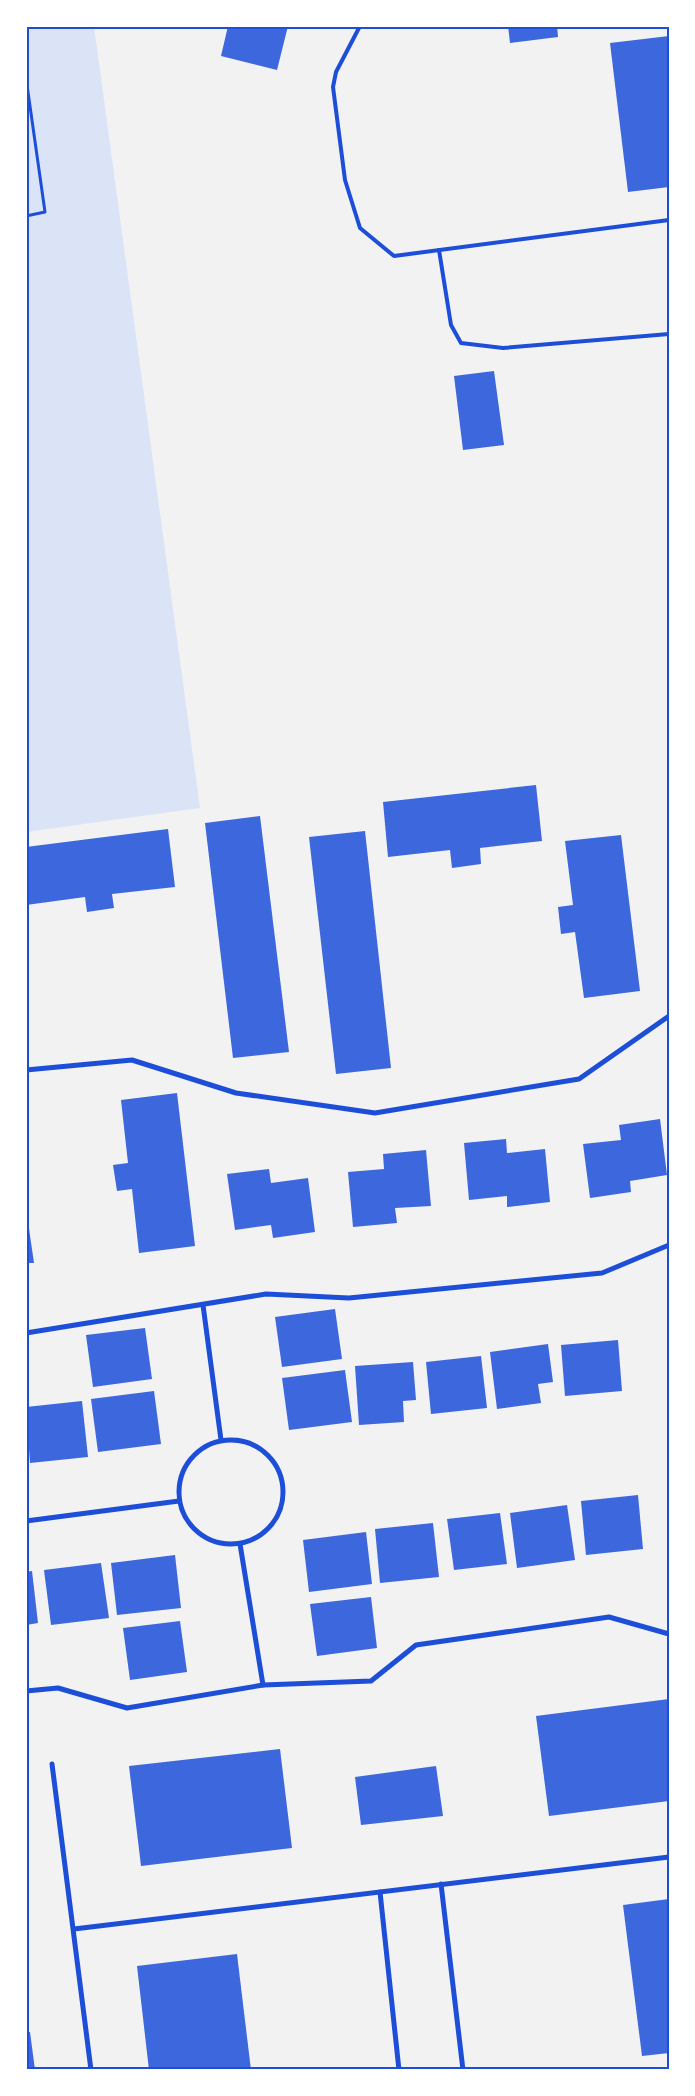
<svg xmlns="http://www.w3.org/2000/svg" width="695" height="2096" font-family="'PT Sans',sans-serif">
<rect width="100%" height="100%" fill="#f2f2f2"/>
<path fill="#dbe4f7" d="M26 26H94L200 808 26 832Z"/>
<g fill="#3d67dc">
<path d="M228 26H288L277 70 221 56Z"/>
<path d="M508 26H557L558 37 510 43Z"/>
<path d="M669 36V187L628 192 610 43Z"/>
<path d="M494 371 504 445 463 450 454 376Z"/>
<path d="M536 785 542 841 480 848 481 864 452 868 450 850 388 857 383 802Z"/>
<path d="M260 816 289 1052 233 1058 205 823Z"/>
<path d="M168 829 175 887 112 894 114 908 87 912 85 897 26 905V847Z"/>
<path d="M365 831 391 1068 336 1074 309 837Z"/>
<path d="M621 835 640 991 584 998 575 932 561 934 558 907 573 905 565 841Z"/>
<path d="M177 1093 195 1246 139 1253 132 1189 117 1191 113 1165 128 1163 121 1100Z"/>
<path d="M660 1119 667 1175 630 1181 631 1192 590 1198 583 1144 621 1140 619 1125Z"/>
<path d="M506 1139 507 1153 545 1149 550 1202 507 1207V1196L469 1200 464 1143Z"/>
<path d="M426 1150 431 1206 395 1208 397 1223 353 1227 348 1172 384 1169 383 1154Z"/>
<path d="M269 1169 271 1183 308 1178 315 1232 273 1238 271 1225 235 1230 227 1174Z"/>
<path d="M26 1208 34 1263H26Z"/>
<path d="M335 1309 342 1359 282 1367 275 1317Z"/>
<path d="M145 1328 152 1379 93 1387 86 1335Z"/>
<path d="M618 1340 622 1391 565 1396 561 1345Z"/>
<path d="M548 1344 553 1382 538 1384 541 1403 497 1409 490 1352Z"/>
<path d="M481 1356 487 1408 431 1414 426 1362Z"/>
<path d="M413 1362 416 1400 403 1401 404 1422 359 1425 355 1366Z"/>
<path d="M345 1370 352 1422 289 1430 282 1378Z"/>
<path d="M154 1391 161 1444 98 1452 91 1399Z"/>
<path d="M82 1401 88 1457 30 1463 26 1407Z"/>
<path d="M638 1495 643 1549 586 1555 581 1501Z"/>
<path d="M567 1505 575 1560 517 1568 510 1513Z"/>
<path d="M500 1513 507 1564 454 1570 447 1519Z"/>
<path d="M433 1523 439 1577 380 1583 375 1529Z"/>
<path d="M366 1532 372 1584 309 1592 303 1540Z"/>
<path d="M175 1555 181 1608 117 1615 111 1563Z"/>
<path d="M101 1563 109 1618 51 1625 44 1570Z"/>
<path d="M32 1571 38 1623 26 1625V1572Z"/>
<path d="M371 1597 377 1648 317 1656 310 1604Z"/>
<path d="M180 1621 187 1672 130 1680 123 1628Z"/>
<path d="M669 1699V1801L549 1816 536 1716Z"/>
<path d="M280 1749 292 1848 141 1866 129 1766Z"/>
<path d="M436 1766 443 1816 361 1825 355 1777Z"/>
<path d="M669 1899V2053L642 2056 623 1905Z"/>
<path d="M237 1954 251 2070H149L137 1966Z"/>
<path d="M26 2032H30L35 2070H26Z"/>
</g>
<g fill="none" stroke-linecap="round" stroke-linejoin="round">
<path stroke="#1d4ed8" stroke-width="3" d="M26 78 45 212 26 216"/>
<g stroke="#1d4ed8" stroke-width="4">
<path d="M360 26 336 72 333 87 345 180 360 228 394 256 669 220"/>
<path d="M439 250 451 325 461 343 503 348 669 334"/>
</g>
<g stroke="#1d4ed8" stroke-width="5">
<path d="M26 1070 132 1060 236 1093 375 1113 579 1079 669 1016"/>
<path d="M203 1305 221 1440"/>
<path d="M26 1333 266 1294 349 1298 602 1273 669 1245"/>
<circle cx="231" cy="1492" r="52"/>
<path d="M26 1521 179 1501"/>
<path d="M240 1544 263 1685"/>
<path d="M26 1691 58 1688 127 1708 263 1685 371 1681 416 1645 609 1617 669 1634"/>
<path d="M52 1764 91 2070"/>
<path d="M441 1884 463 2070"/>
<path d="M380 1892 399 2070"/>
<path d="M74 1929 669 1857"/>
</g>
</g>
<rect width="695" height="2096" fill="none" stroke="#ffffff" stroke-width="55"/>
<rect x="28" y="28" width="640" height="2040" fill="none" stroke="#1d4ed8" stroke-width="2"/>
</svg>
